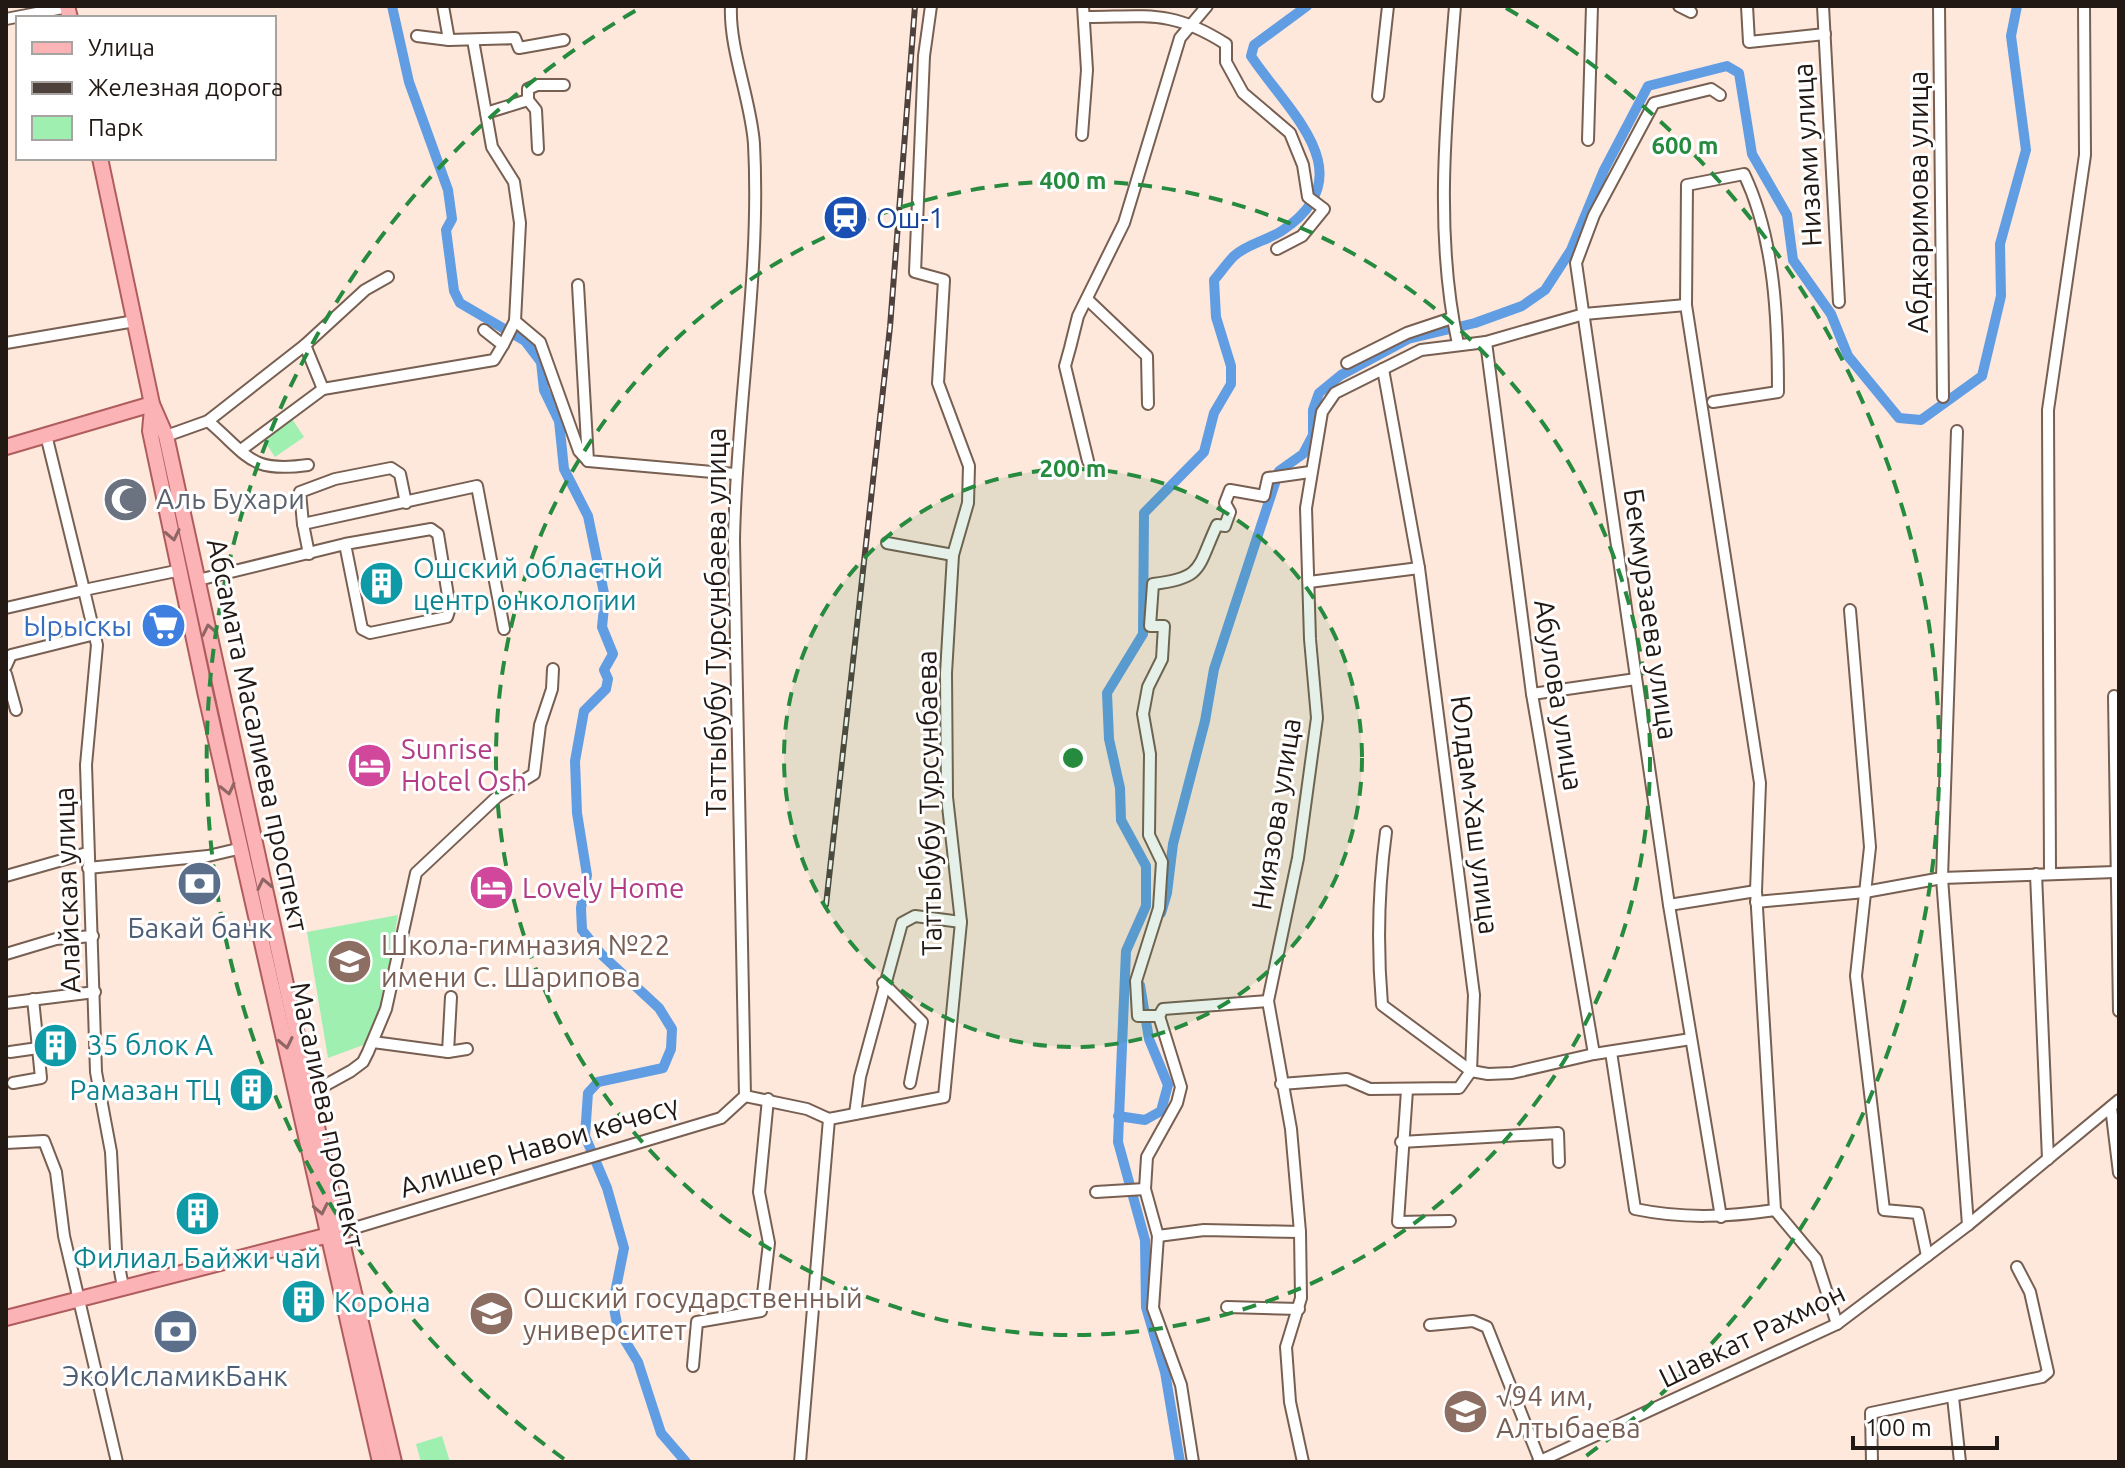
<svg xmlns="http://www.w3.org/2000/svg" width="2125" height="1468" font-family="Ubuntu,sans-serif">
<rect width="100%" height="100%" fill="#fee7db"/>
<g fill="#9fefb1">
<path d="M292 419 304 437 275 457 263 439Z"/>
<path d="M398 915 381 1012 366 1044 328 1058 307 932Z"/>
<path d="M442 1436 450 1462H421L416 1444Z"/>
</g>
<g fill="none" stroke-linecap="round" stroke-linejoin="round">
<g stroke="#609de3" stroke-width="10">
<path d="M392 6 409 82 448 190 452 219 446 230 454 291 460 303 525 341 541 362 544 390 559 421 564 469 588 516 605 598 602 627 613 654 604 670 608 679 606 689 584 711 575 761 577 813 587 875 581 908 582 930 602 955 659 1008 672 1029 671 1049 663 1068 598 1082 588 1093 585 1136 607 1188 624 1248 613 1303 618 1329 638 1362 661 1433 686 1462"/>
<path d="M1161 913 1167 893 1173 844 1205 721 1214 669 1279 471 1303 454 1313 435V410L1319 393 1341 375 1408 339 1475 323 1522 306 1545 290 1571 250 1604 170 1648 86 1727 66 1739 73 1752 154 1787 215 1793 260 1831 314 1848 356 1899 418 1921 420 1982 376 2001 296 2000 244 2026 150 2011 36 2017 6"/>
<path d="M1118 1116 1145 1120 1161 1111 1168 1085 1149 1039 1140 985"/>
<path d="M1180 1462 1165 1372 1146 1307 1145 1240 1118 1142 1126 951 1146 906V866L1121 820 1120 788 1109 739 1107 693 1143 634 1144 513 1204 452 1214 413 1231 384V366L1216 317 1214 280C1221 272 1227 263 1234 256 1247 244 1269 240 1283 230 1365 174 1289 113 1251 56L1254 45 1307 6"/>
</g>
<defs>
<g id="minor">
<path d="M443 6 449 40"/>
<path d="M731 6C729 49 751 100 754 144 761 276 736 409 734 541L745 1096"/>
<path d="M1455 6C1446 117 1434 235 1458 344"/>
<path d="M1679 6 1691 12"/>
<path d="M1747 6 1749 42 1825 34"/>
<path d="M1823 6 1839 302"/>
<path d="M1939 6 1943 397"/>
<path d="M1086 17C1148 17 1171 9 1226 44V62L1243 93 1290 133 1303 165 1308 197 1324 209 1302 236 1277 249"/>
<path d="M6 19 68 7"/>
<path d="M417 36 449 40 515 38 519 48 564 40"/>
<path d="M473 40 492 147 514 182 520 223 515 321 503 345"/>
<path d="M1720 95 1711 89 1654 103 1594 215 1576 263 1669 905 1721 1217"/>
<path d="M1378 96 1388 6"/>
<path d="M528 100 536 110 538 149"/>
<path d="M486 113 528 100V89L537 85H564"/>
<path d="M1082 135 1087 70 1083 6"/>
<path d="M1588 140 1592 6"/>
<path d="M578 285 588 461 735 474"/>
<path d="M1087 299 1147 356 1148 404"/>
<path d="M515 321 540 342 579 451 588 461"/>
<path d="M1486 342 1532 694 1594 1054"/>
<path d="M6 343 135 321"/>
<path d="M305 345 323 389 494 360 503 345 484 330"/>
<path d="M1347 363 1407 333 1452 318"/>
<path d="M1713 402 1778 392C1778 320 1775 239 1744 174L1687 185 1686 305 1760 783 1756 891 1775 1210"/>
<path d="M208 421C250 457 250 473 308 465"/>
<path d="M1957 431 1942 878 1968 1225"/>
<path d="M166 436 208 421 305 345 365 290 388 277"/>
<path d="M241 450 323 389"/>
<path d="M1088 461 1065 366 1070 348 1078 316 1124 223 1180 38 1207 6"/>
<path d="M303 524 300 492 335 479 391 468 400 474 406 503"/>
<path d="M887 543 953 555"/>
<path d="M309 554 303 524 477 486 504 629"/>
<path d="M198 580 345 544 431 529 438 534 450 608 447 617 370 633 362 629 345 544"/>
<path d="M1309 582 1419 568"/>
<path d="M6 608 84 590 46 435"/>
<path d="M1850 610 1870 847 1856 976 1884 1210 1918 1213 1927 1256"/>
<path d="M6 666 11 655 95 634"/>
<path d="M6 674 16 710"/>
<path d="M1532 694 1636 679"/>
<path d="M2114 696 2119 1011"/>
<path d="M1386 832C1378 891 1377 946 1382 1005L1471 1071 1488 1074 1512 1073 1594 1054 1691 1039"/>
<path d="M88 868 208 856 242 848"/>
<path d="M2036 874 2048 1159"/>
<path d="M2050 874 2048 410 2085 155 2084 6"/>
<path d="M6 876 87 853"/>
<path d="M1756 902 1865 892 1942 878 2115 872"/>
<path d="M1669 905 1756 891"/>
<path d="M6 954 56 939 93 936"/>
<path d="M883 983 922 1022 910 1083"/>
<path d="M1268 1001 1163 1009 1159 1016H1138L1136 981 1159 908 1162 862 1149 835 1150 754 1143 714 1148 687 1162 659 1164 626H1150L1153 584C1204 578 1197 568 1217 525L1225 526 1230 512 1225 503 1230 490 1264 496 1268 478 1310 472"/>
<path d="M6 1003 95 992"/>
<path d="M1159 1016 1181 1087 1177 1103 1147 1157 1145 1189 1158 1236 1153 1308 1181 1385 1193 1462"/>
<path d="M373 1042 448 1052 467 1049"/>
<path d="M10 1052 38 1048 33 999"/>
<path d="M448 1052 451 997"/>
<path d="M1611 1052 1635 1209C1683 1219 1727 1217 1775 1210L1816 1259 1837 1324"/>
<path d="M13 1083 41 1078 38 1048"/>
<path d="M1281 1084 1347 1079 1370 1089 1459 1088 1471 1071 1474 995 1419 568 1383 369"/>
<path d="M1407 1090 1398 1222 1450 1221"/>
<path d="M311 1093 351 1071 363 1062 368 1052 386 1009 416 873 498 796 534 774 540 725 552 689 553 669"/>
<path d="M745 1096 807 1109 829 1119 800 1462"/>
<path d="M2111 1107 2119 1173"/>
<path d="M855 1114 860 1077 902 923 915 916 961 922"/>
<path d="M829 1119 944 1097 961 922 947 797 946 673 953 555 968 503 969 466 938 383 944 280 915 272 924 56 931 6"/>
<path d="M1401 1142 1558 1133 1559 1162"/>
<path d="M6 1143 44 1141 56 1172 64 1236 117 1462"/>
<path d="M1096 1192 1145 1189"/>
<path d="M341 1232 721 1118 745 1096"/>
<path d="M1158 1236 1204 1230 1300 1232"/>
<path d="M123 1287 116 1250 111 1152 96 1072 86 765 97 645 84 590 181 570"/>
<path d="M1227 1307 1299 1309"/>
<path d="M1430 1325 1473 1321 1487 1327 1540 1461"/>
<path d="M693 1366 697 1322 761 1311 769 1243 759 1192 768 1099"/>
<path d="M1953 1397 1960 1462"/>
<path d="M1303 1462 1290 1402 1286 1347 1301 1298 1300 1232 1291 1129 1268 1001 1298 858 1317 718 1310 639 1306 508 1322 412 1335 393 1421 350 1486 342 1584 314 1686 305"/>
<path d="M1538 1462 1837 1324 1968 1225 2119 1100"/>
<path d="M1872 1462 1871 1413 2042 1377 2048 1372 2030 1292 2017 1267"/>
</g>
<g id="major">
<path d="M67 6 70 18"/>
<path d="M100 158 152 404 166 436 346 1259 394 1462"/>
<path d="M152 408 150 431 206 696 380 1462"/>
<path d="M6 447 152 404"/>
<path d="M6 1318 333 1234"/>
</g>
</defs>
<use href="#minor" stroke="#775f52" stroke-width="14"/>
<use href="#major" stroke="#af5c5c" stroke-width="18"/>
<use href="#minor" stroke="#fff" stroke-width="10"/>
<use href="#major" stroke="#fcb3b5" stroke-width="14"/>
<defs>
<path id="rail" d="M826 905 890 327 915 6"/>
</defs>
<use href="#rail" stroke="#4f423c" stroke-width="6"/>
<use href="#rail" stroke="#fff" stroke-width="3" stroke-dasharray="9" stroke-linecap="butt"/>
</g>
<defs><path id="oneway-chevron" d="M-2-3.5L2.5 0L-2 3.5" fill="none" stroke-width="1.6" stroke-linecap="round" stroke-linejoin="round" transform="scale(2)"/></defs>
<g stroke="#906664">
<use href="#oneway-chevron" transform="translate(173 535) rotate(78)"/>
<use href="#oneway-chevron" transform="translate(209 630) rotate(-102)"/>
<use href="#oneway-chevron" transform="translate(228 789) rotate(77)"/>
<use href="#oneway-chevron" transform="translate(264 884) rotate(-102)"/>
<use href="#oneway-chevron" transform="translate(286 1043) rotate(78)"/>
<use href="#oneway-chevron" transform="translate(321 1209) rotate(78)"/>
</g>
<circle cx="1073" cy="758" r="289" fill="#268a3f" fill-opacity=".12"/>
<g fill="none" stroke="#268a3f" stroke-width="4" stroke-dasharray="14 10">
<circle cx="1073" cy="758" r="289"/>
<circle cx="1073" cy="758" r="577"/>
<path d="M564 1459A866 866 0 0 1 640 8M1506 8A866 866 0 0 1 1582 1459"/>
</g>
<defs>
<symbol id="station-disc" viewBox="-11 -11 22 22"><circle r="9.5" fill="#1a4fb4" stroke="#fff"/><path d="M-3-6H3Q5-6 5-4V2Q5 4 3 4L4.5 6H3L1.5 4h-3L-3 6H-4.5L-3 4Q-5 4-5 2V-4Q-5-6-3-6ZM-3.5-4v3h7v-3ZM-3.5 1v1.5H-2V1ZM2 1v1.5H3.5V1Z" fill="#fff"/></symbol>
<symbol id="mosque-disc" viewBox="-11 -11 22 22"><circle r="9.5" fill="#6b7280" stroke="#fff"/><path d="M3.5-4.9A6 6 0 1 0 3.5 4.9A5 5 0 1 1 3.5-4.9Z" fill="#fff"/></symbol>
<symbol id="building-disc" viewBox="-11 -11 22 22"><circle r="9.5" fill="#0f9aa8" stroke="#fff"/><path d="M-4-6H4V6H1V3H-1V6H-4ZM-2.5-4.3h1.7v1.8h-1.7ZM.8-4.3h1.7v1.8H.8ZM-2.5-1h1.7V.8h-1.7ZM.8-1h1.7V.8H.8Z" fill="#fff"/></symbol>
<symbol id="supermarket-disc" viewBox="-11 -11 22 22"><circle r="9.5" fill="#3f7fe0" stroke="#fff"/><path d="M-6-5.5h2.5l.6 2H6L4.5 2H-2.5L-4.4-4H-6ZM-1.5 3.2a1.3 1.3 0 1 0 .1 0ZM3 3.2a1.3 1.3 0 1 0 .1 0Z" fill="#fff"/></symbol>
<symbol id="hotel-disc" viewBox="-11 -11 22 22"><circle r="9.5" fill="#d1479c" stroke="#fff"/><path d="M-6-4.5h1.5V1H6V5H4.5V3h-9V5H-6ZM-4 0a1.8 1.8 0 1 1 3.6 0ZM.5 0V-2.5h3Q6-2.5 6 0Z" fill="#fff"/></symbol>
<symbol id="bank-disc" viewBox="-11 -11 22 22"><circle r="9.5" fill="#5c6f8a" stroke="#fff"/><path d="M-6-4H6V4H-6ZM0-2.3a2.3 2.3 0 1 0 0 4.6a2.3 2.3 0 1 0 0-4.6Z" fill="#fff"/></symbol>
<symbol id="school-disc" viewBox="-11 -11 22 22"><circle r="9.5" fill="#8d6e63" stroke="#fff"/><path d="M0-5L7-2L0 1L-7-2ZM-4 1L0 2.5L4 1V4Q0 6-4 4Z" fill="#fff"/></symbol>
<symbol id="university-disc" viewBox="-11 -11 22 22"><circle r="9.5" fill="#8d6e63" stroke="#fff"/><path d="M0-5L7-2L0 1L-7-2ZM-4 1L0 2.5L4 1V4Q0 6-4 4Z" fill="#fff"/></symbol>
</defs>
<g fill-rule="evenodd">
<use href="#station-disc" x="820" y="192" width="51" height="51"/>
<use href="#mosque-disc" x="100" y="474" width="51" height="51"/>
<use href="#building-disc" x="356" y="558" width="51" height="51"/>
<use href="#supermarket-disc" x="138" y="600" width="51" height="51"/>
<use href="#hotel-disc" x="344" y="740" width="51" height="51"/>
<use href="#bank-disc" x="174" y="858" width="51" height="51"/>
<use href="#hotel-disc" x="466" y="862" width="51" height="51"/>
<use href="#school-disc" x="324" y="936" width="51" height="51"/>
<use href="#building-disc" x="30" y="1020" width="51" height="51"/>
<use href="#building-disc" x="226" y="1064" width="51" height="51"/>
<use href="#building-disc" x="172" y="1188" width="51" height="51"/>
<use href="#building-disc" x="278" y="1276" width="51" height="51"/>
<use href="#university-disc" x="466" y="1288" width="51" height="51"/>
<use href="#bank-disc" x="150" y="1306" width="51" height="51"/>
<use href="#school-disc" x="1440" y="1386" width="51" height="51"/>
</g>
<g text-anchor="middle" stroke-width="6" stroke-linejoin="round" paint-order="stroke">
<g font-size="28" fill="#231914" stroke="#fff">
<text transform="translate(1807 155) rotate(-93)" y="10">Низами улица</text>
<text transform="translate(1918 202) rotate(-90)" y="10">Абдкаримова улица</text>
<text transform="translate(1651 614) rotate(82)" y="10">Бекмурзаева улица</text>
<text transform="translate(716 622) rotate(-90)" y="10">Таттыбубу Турсунбаева улица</text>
<text transform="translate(1559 695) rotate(81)" y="10">Абулова улица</text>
<text transform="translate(258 735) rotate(78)" y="10">Абсамата Масалиева проспект</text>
<text transform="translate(929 803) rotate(-91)" y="10">Таттыбубу Турсунбаева</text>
<text transform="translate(1276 814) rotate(-81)" y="10">Ниязова улица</text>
<text transform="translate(1475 815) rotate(83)" y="10">Юлдам-Хаш улица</text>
<text transform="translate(67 890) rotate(-92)" y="10">Алайская улица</text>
<text transform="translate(328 1115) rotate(78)" y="10">Масалиева проспект</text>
<text transform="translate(539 1146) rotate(-17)" y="10">Алишер Навои көчөсү</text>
<text transform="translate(1752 1335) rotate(-26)" y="10">Шавкат Рахмон</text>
</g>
<g font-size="28" fill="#164399" stroke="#fff" text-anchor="start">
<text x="876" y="228">Ош-1</text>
</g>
<g font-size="28" fill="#5b616d" stroke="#fff" text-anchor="start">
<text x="156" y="509">Аль Бухари</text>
</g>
<g font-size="28" fill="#0d838f" stroke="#fff" text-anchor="start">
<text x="413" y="578">Ошский областной<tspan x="413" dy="32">центр онкологии</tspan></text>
<text x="87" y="1055">35 блок А</text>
<text x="221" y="1100" text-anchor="end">Рамазан ТЦ</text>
<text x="197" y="1268" text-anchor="middle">Филиал Байжи чай</text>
<text x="334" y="1312">Корона</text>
</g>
<g font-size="28" fill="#366cbe" stroke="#fff" text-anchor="end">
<text x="132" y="636">Ырыскы</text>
</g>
<g font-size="28" fill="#b23c85" stroke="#fff" text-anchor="start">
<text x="401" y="759">Sunrise<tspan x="401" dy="32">Hotel Osh</tspan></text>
<text x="522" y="898">Lovely Home</text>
</g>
<g font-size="28" fill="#4e5e75" stroke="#fff">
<text x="200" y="938">Бакай банк</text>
<text x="175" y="1386">ЭкоИсламикБанк</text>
</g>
<g font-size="28" fill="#785e54" stroke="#fff" text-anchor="start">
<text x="381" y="955">Школа-гимназия №22<tspan x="381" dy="32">имени С. Шарипова</tspan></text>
<text x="523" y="1308">Ошский государственный<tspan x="523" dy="32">университет</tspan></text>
<text x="1496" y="1406">√94 им,<tspan x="1496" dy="32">Алтыбаева</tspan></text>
</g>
</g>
<circle cx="1073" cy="758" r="12" fill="#268a3f" stroke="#fff" stroke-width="4"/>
<g font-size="24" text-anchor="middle" font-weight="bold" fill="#268a3f" stroke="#fff" stroke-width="6" stroke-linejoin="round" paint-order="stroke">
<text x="1685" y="154">600 m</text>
<text x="1073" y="189">400 m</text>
<text x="1073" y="477">200 m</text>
</g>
<rect width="2125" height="1468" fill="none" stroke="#231914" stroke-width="16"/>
<rect x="16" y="16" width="260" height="144" fill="#ffffff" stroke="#a7a3a1" stroke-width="2"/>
<rect x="32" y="42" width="40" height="12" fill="#fcb3b5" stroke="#a7a3a1" stroke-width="2"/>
<text x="88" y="56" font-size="24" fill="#231914">Улица</text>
<rect x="32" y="82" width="40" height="12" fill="#4f423c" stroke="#a7a3a1" stroke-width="2"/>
<text x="88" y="96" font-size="24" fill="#231914">Железная дорога</text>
<rect x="32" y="116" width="40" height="24" fill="#9fefb1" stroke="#a7a3a1" stroke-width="2"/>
<text x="88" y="136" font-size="24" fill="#231914">Парк</text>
<path d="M1853 1436v12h144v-12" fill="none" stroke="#231914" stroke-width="4"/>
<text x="1865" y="1436" font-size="24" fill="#231914" stroke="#ffffff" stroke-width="6" paint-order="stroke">100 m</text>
</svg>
